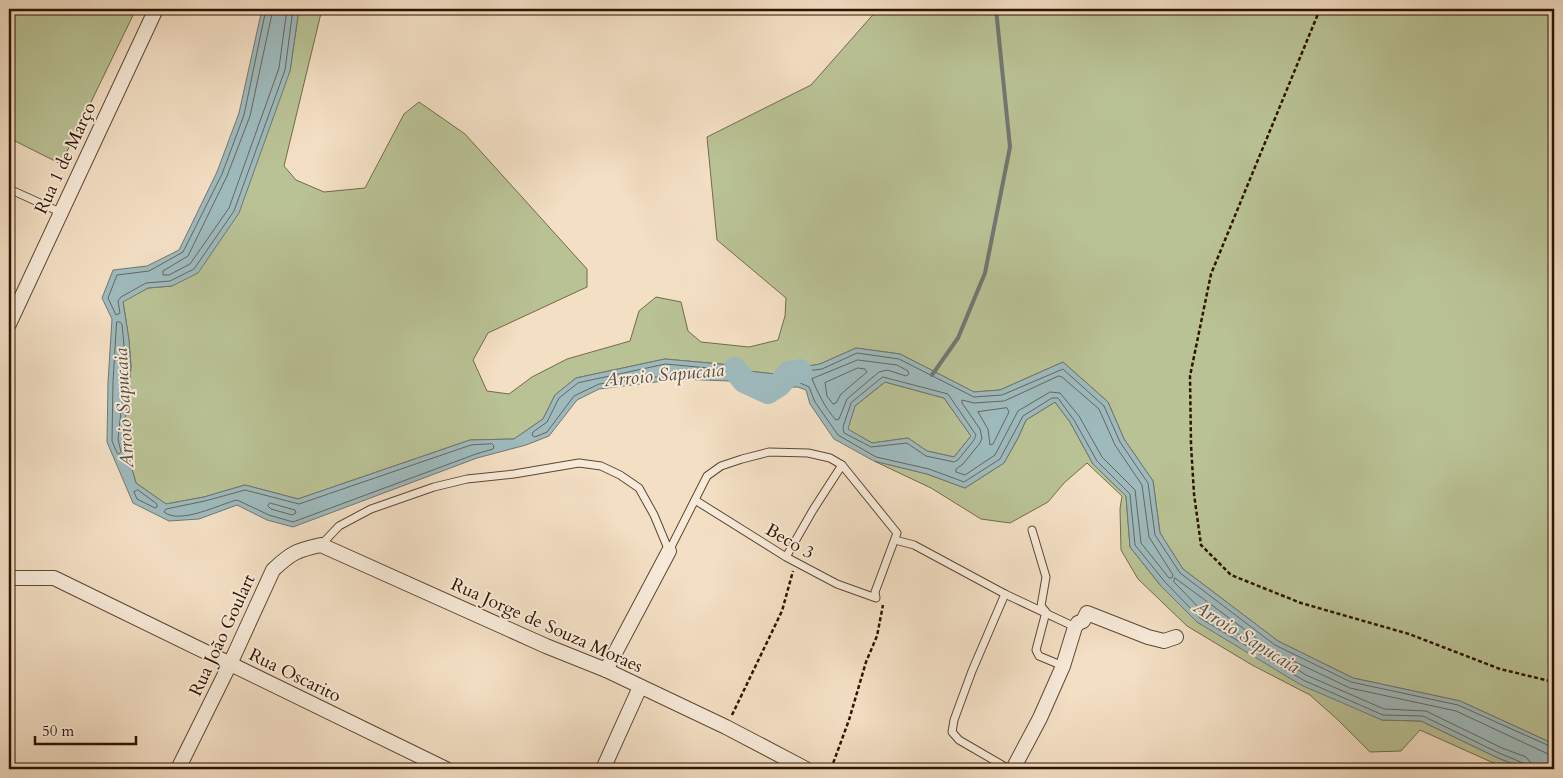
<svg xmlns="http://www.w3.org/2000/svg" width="1563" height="778" font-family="Cardo,serif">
<rect width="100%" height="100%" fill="#f3dfc4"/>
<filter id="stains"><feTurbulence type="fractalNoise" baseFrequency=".004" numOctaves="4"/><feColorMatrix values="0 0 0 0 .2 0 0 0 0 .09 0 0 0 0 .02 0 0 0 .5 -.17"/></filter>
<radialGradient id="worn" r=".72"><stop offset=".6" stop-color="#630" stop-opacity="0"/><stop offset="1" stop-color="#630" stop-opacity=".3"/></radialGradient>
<g fill="#b9c295" stroke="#746a4b">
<path d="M9 9H136L61 164 9 138Z"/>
<path d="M299 9H322L284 166 296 180 324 192 365 188 404 114 419 102 465 134 587 269V287L488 333 473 360 487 391 509 394 532 377 567 359 630 341 639 311 656 297 681 302 688 331 701 342 749 347 778 340 785 316 786 298 717 240 707 137 811 85 878 9H1554V744L1460 701 1353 678 1278 641 1183 569 1160 533 1153 481 1124 439 1108 402 1063 362 1000 390 974 392 900 354 856 348 820 364 797 368 775 374 748 371 731 365 665 359 576 378 555 395 543 419 514 439 470 440 298 499 245 485 204 497 166 504 136 483 123 439 131 367 129 340 123 301 148 288 172 286 290 71Z"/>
<path d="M885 382 944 398 971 436 954 457 927 451 908 438 872 443 847 429 855 406Z"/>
<path d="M1055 402 1070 422 1093 464 1126 496 1130 547 1161 586 1197 622 1382 720 1421 721 1498 758 1526 769H1507L1420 730 1401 751 1370 752 1338 720 1310 695 1252 665 1187 626 1138 579 1121 550 1120 509 1122 496 1087 463 1064 483 1048 502 1010 523 981 519 931 488 874 461 927 474 965 488 1004 463 1018 438 1026 420Z"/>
</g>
<path fill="#9ebabd" stroke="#717772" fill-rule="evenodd" d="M262 9H299L290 71 239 213 198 273 172 286 148 288 123 302 129 340 131 367 123 439 136 483 166 504 204 497 245 485 298 499 470 440 514 439 543 419 555 395 576 378 665 359 731 365 748 371 775 374 797 368 820 364 856 348 900 354 974 392 1000 390 1063 362 1108 402 1124 439 1153 481 1160 533 1183 569 1278 641 1353 678 1460 701 1554 744V769H1526L1498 758 1421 721 1382 720 1301 685 1197 622 1161 586 1130 547 1126 496 1093 464 1070 422 1055 402 1026 420 1018 438 1004 463 965 488 927 474 874 461 834 439 810 404 806 390 798 387 746 388 729 381 680 379 599 389 577 400 549 436 526 445 477 458 293 527 267 520 237 505 199 519 169 521 133 503 107 442 108 382 112 319 102 298 113 270 147 266 179 250 217 172 239 113ZM885 382 944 398 971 436 954 457 927 451 908 438 872 443 848 429 855 406Z"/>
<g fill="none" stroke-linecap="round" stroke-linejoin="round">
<g stroke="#66665f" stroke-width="1">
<path d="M266 9 244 115 222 174 183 252 149 271 117 275 108 298 116 315 120 313 118 301 121 297 146 283 170 281 194 269 234 211 285 70 293 9"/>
<path d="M273 9 250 116 227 176 188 256 163 271V275H169L190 264 229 208 279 68 287 9"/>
<path d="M117 322H120L122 324 126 366 118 439 121 452 119 454 117 453 112 441 113 382Z"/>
<path d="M858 360 897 365 908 371 909 374 906 376 887 370 879 372 847 399 839 419 836 420C825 408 818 393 812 379Z"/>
<path d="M666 364 729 370 746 376 763 378 764 381 762 382 747 383 729 376 680 374 599 384 574 396 547 432 535 437 532 435 533 432 547 422 559 398 578 383Z"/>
<path d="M858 368 865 369 867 372 841 394 836 403 833 404 827 396 825 383Z"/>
<path d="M1059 376 1062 377 1099 409 1115 445 1142 485 1149 537 1173 575 1172 578H1169L1141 543 1135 490 1102 457 1079 416 1060 393 1050 392 1018 411 995 455 965 475 956 472V469L963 464 980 443 982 438 980 429 962 403V400L974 403 1004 401Z"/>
<path d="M883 377 948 394 976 435 974 440 958 460 954 462 926 456 907 443 871 447 844 433 843 427 851 403Z"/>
<path d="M1007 408 1009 412 993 444 990 445 988 429 978 412Z"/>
<path d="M492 444 494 446 493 449 476 454 293 522 269 515 237 500C220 504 180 525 164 512L166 509 205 501 245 490 299 504 471 445Z"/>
<path d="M138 490 157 504V507L155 508 137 499 134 492Z"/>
<path d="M270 503 295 510 296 513 292 515 271 509 268 506Z"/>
<path d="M1175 578 1259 640V644L1256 645 1204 613 1174 582Z"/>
<path d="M1526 769 1523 763 1499 753 1423 716 1383 715 1303 680 1200 618 1165 582 1135 545 1130 494 1097 461 1074 420 1058 398H1052L1023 416 1000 459 964 482 929 469 876 457 838 435 815 402 809 387 798 382H780L779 379 798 372 822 369 857 353 899 359 974 397 1002 395 1063 369 1104 406 1120 442 1148 483 1155 535 1180 573 1275 645 1351 682 1458 705 1554 748"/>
<path d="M1532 769 1531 763 1526 757 1502 748 1426 711 1384 709 1306 675 1287 663 1286 660 1289 659 1350 688 1456 711 1548 754 1554 755"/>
</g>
<path stroke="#717772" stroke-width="4" d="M932 375 958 338 985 273 1010 147 996 9"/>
<path stroke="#9ebabd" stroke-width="24" d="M735 369 744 381 768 392 779 385 789 373 800 371"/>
<defs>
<g id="lane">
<path d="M9 189 60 212"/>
<path d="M695 500 786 557 837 584 876 598 875 592 897 533 842 465 813 510 786 557"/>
<path d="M1032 530 1046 577 1041 606 1046 612 1036 650 1039 656 1063 666"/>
<path d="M895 540 914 545 1005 594 1075 627"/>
<path d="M321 545 339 526 371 509 434 487 467 479 514 474 579 463 601 466 620 475 639 488 654 515 669 551"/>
<path d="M669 551 707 476 721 466 742 459 769 452 808 453 830 458 842 465"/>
<path d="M1005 594 972 671 954 720 952 732 959 740 1009 769"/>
</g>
<g id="street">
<path d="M9 324 156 9"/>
<path d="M9 578H54L446 769"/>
<path d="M606 670 669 551"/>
<path d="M178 769 230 664 273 570C291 553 297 550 321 545L546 646 606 670 726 727 806 769"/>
<path d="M603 769 640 687"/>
<path d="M1013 769 1040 718 1063 666 1075 627 1078 623 1083 621 1087 613 1148 637 1164 641 1176 637"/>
</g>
</defs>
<use href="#lane" stroke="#5f4632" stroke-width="9"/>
<use href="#street" stroke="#5f4632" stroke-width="16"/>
<g stroke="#2e1301" stroke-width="2.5" stroke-dasharray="4 2.5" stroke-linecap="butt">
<path d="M1320 9 1211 274 1190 376 1191 445 1194 494 1201 545 1231 575 1301 603 1409 634 1500 669 1554 682"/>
<path d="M732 715 782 611 793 571"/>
<path d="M831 769 849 720 866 662 877 636 883 605"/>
</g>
<use href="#lane" stroke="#f7ead9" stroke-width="7"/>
<use href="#street" stroke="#f7ead9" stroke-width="14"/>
</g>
<g text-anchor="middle" stroke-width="4" stroke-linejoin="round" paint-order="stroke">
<g font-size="18" fill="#2e1301" stroke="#f7ead9">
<text transform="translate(65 158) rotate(-65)" y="6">Rua 1 de Março</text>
<text transform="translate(790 541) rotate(30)" y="6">Beco 3</text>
<text transform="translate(547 625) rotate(24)" y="6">Rua Jorge de Souza Moraes</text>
<text transform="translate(222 635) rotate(-65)" y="6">Rua João Goulart</text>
<text transform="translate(295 675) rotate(26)" y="6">Rua Oscarito</text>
</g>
<g font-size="19" font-style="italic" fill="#554d43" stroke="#f7ead9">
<text transform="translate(664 374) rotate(-5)" y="7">Arroio Sapucaia</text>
<text transform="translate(123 408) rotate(-93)" y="7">Arroio Sapucaia</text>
<text transform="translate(1247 636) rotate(32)" y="7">Arroio Sapucaia</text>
</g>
</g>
<rect width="1563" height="778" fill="none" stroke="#f3dfc4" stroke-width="30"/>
<rect x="10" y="10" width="1543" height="758" fill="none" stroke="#2e1301" stroke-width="2.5"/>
<rect x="15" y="15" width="1533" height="748" fill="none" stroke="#2e1301"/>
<path d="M35 736v8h101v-8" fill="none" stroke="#2e1301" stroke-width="2.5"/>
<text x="42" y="736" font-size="15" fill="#2e1301" stroke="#f7ead9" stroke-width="4" paint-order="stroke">50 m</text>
<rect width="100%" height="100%" filter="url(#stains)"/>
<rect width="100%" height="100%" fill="url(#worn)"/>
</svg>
